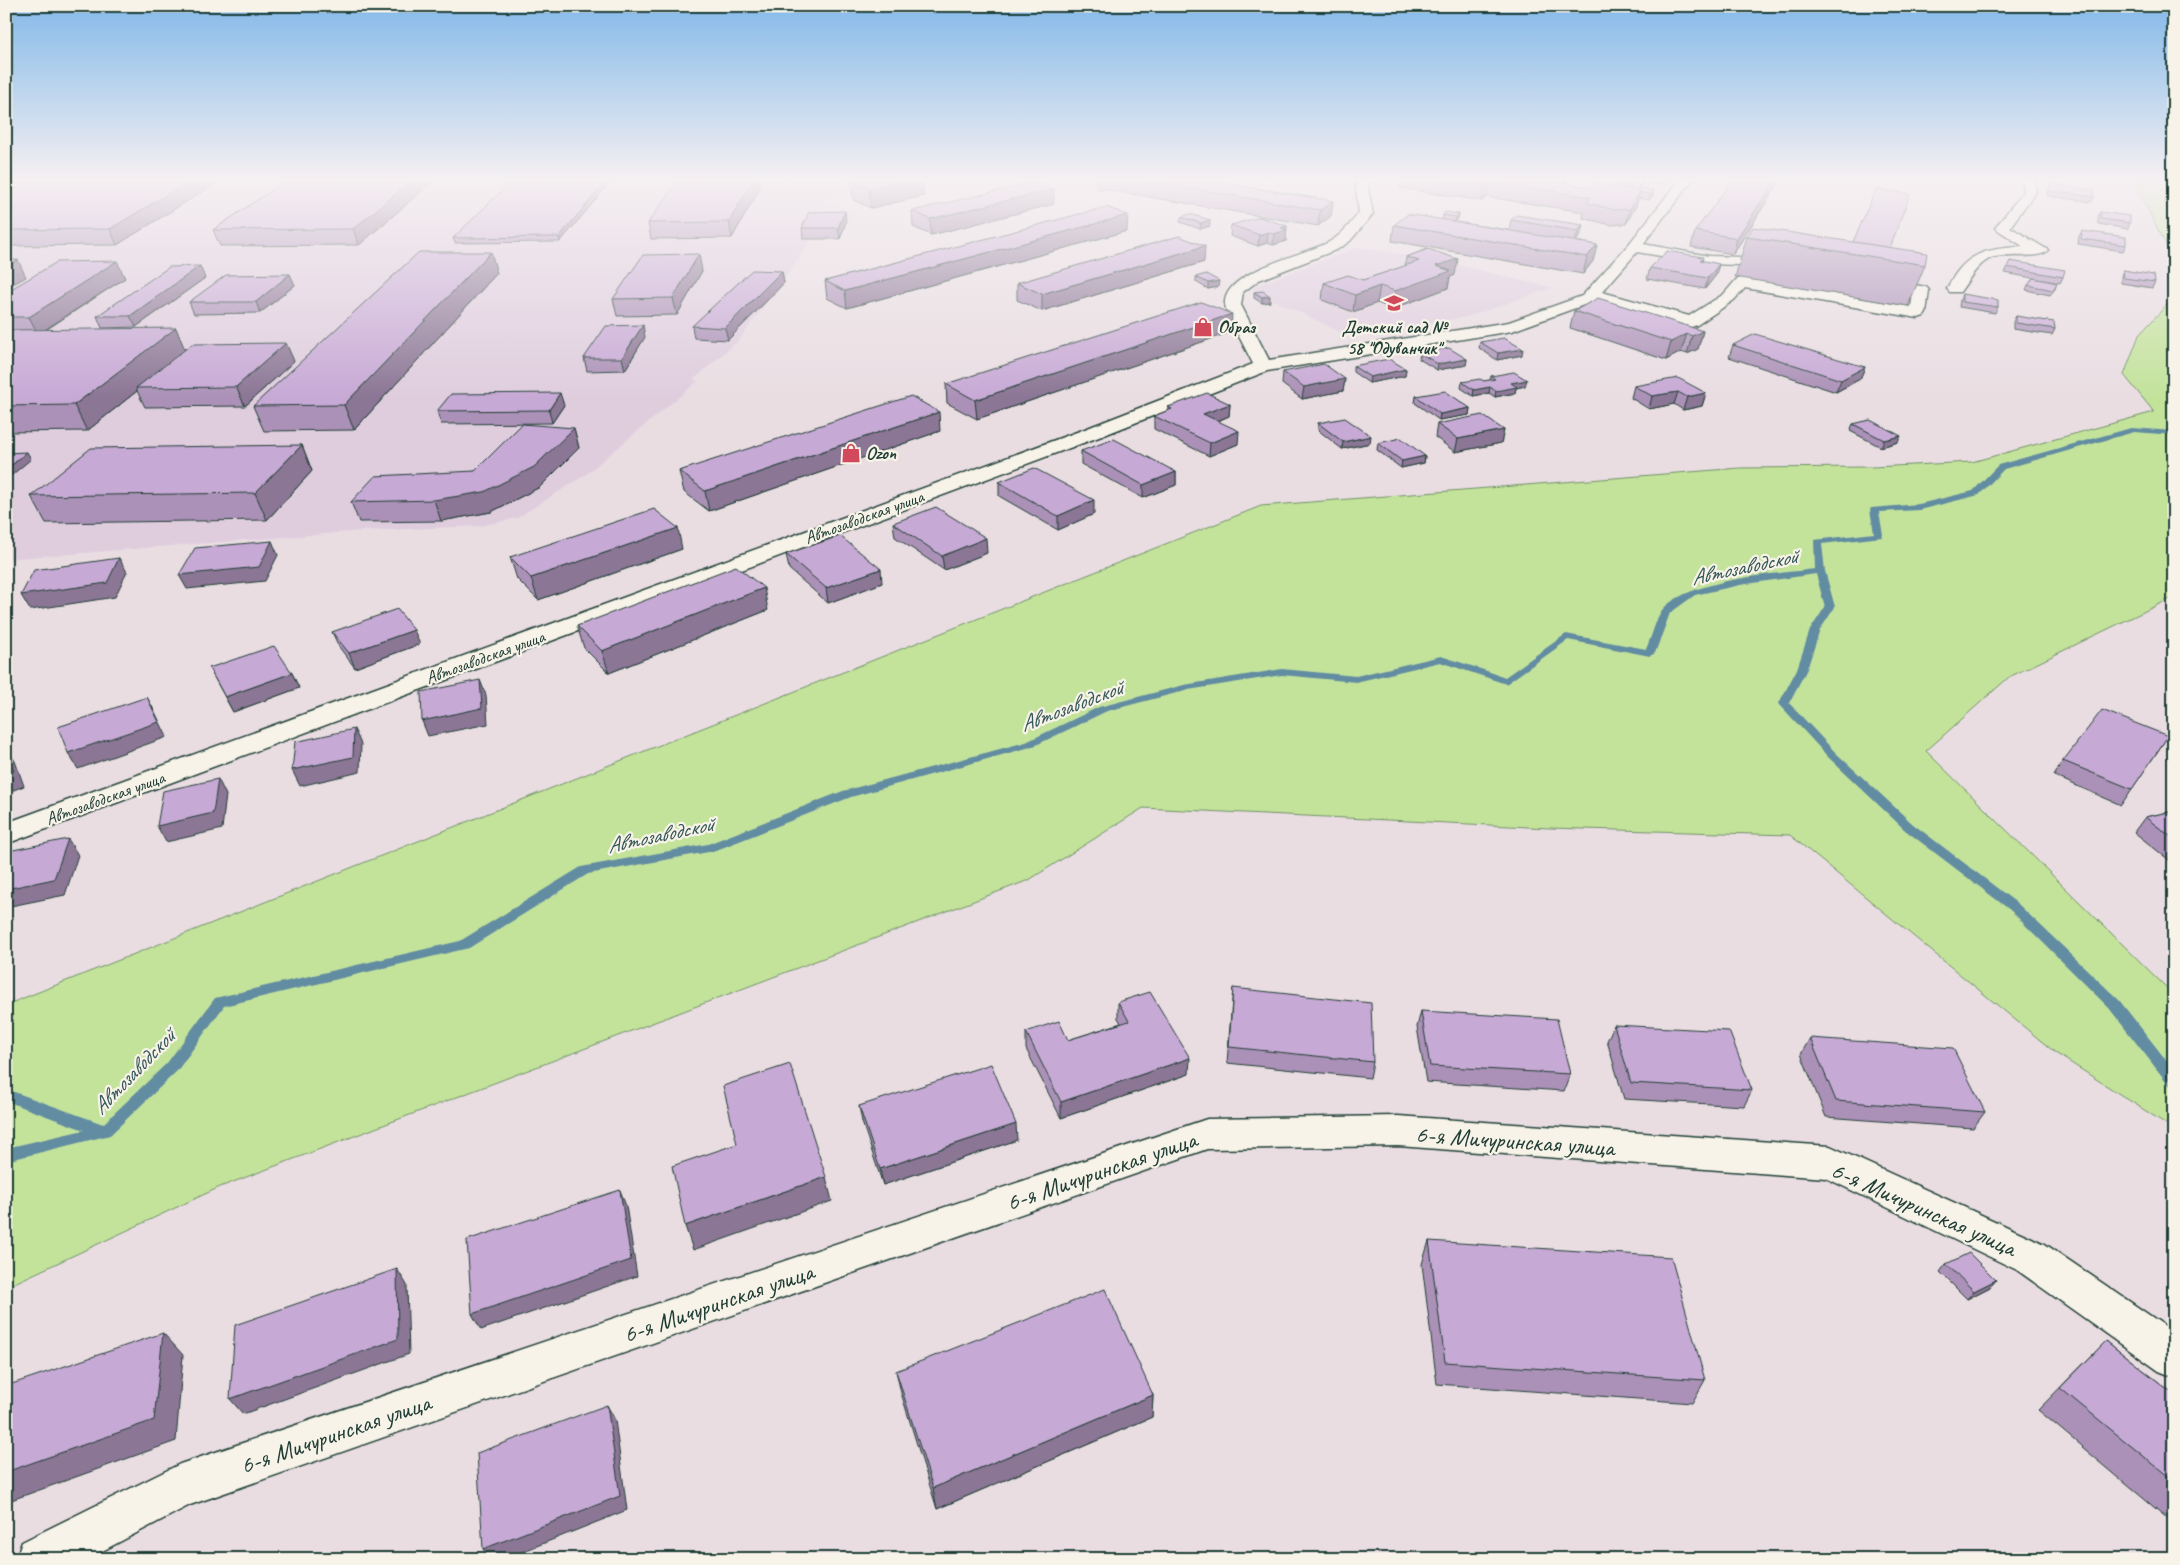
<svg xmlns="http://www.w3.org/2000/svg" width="2180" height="1565" font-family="Caveat,sans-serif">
<rect width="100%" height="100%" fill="#e9dde2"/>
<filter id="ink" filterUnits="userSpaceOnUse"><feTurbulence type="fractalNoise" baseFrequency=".02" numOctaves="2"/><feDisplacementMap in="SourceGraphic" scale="10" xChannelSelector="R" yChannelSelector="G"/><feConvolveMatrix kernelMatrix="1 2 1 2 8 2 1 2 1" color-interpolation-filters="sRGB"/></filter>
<g filter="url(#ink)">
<g fill="#dfcdde">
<path d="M6 178H939L919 183 901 182 825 200 856 215 846 222 840 239H813L739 340 693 380 698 381 585 475 517 518 481 526 362 531 6 559Z"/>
<path d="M1359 247 1446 262 1552 288 1467 317 1353 336 1344 334 1251 289 1267 281Z"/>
</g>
<g fill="#c3e39b" stroke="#719068">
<path d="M2131 178H2174V260Z"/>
<path d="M2174 297V597L2009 677 1926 751 2174 995V1129L2057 1054 1790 835 1550 828 1143 808 1029 880 220 1187 6 1287V1005L1261 506 1740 468 1873 467 1972 462 2154 412 2124 375 2139 335Z"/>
</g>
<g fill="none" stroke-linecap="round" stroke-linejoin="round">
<path fill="#628ca2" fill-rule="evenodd" d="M2131 428 2174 431V435L2134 432 2004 469 1979 495 1919 510 1879 512 1883 535 1882 537 1822 544 1825 571 1835 607 1820 630 1807 669 1789 703 1836 753 1913 824 2018 904 2119 1000 2174 1070V1087L2169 1085 2109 1008 2010 910 1905 830 1828 757 1780 705 1779 703 1797 669 1810 630 1825 607 1816 574 1740 585 1695 595 1670 613 1655 653 1650 656 1568 640 1506 684 1440 662 1356 682 1282 675 1188 690 1107 711 1034 746 851 797 714 851 588 874 469 948 224 1006 177 1071 110 1135 6 1161V1148L84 1130 6 1101V1089L103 1124 167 1063 215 998 460 941 581 867 708 844 843 791 1026 742 1099 707 1184 685 1282 669 1356 676 1441 656 1505 677 1566 634 1646 649C1651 639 1656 618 1662 610 1689 579 1775 574 1815 569L1814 540 1874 533 1870 510 1871 508 1919 504 1973 491 1998 465Z"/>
<defs>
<g id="street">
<path d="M1358 178H1370L1368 188 1373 214 1350 241 1338 249 1259 280 1243 292 1241 305 1269 360 1509 322 1582 296 1629 244 1681 178H1694L1643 244 1709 256 1740 257 1776 263 1781 264 1783 267 1781 270 1776 271 1740 265 1709 264 1637 252 1602 292 1689 316 1724 294 1736 280 1741 278 1911 307 1913 293 1872 286 1869 283 1872 280 1877 278 1926 287 1929 290 1926 313 1924 316 1918 318 1745 288 1734 300 1697 325 1691 327 1595 300 1592 302 1512 331 1267 371 1099 437 6 844V823L1085 429 1253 364C1248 353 1226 313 1225 305 1222 271 1305 255 1329 242 1341 236 1350 224 1359 213L1356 188Z"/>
<path d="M2022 178H2034L2036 191 2010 227 2048 250C2041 260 2004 253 1991 258 1977 264 1969 280 1960 292H1950L1947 289C1964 252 1988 248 2024 247L1995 228 2024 191Z"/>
<path d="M1398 1116 1830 1146 2045 1244 2174 1332V1377L2159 1371 2017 1270 1826 1178 1398 1146 1207 1149 190 1505 87 1559H16L22 1542 180 1464 1207 1119Z"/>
</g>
</defs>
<use href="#street" stroke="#1f3d34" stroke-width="3"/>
<use href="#street" fill="#f7f3e8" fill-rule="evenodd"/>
</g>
<g fill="#ab91b7" stroke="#1f3d34">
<path d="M6 178H224L117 245 6 246Z"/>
<path d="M290 178H437L359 245 220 246 213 230Z"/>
<path d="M614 178 560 242 455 243 453 238Z"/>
<path d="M1097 178H1193L1333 201 1331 216 1318 226 1097 188Z"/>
<path d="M1401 178H1569L1564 183 1590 187H1616V184L1644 180 1642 185 1640 188 1654 190 1653 196 1649 200 1638 198 1636 206 1626 224 1611 225 1583 218 1584 212 1487 197 1482 201 1400 188Z"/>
<path d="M1649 178H1669L1665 185 1648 183Z"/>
<path d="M1844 178H1866L1865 181Z"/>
<path d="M851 181 924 196 871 208 853 200Z"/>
<path d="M1778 184 1733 254 1691 247 1695 231Z"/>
<path d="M2051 184 2094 197 2092 202 2047 196 2048 189Z"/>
<path d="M760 188 732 238 651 239 648 223Z"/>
<path d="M1054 204 931 235 913 227 912 211Z"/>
<path d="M2100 212 2130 223 2128 229 2098 224V217Z"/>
<path d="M1459 214 1458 219 1455 222 1509 230 1511 220 1583 225 1580 236 1576 241 1597 245 1593 261 1583 274 1392 241 1394 225 1442 220 1443 215Z"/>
<path d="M1181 217 1210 226 1200 229 1180 222Z"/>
<path d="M846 222 840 239H803L802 228Z"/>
<path d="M1231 225 1287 226 1286 241 1273 245 1267 243 1258 246 1230 236Z"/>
<path d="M1127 231 847 308 827 298 825 281Z"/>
<path d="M2082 231 2126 245 2123 251 2078 244 2079 236Z"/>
<path d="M1747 237 1890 248 1925 265 1908 306 1735 277Z"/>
<path d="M1428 249 1455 275 1450 277 1448 288 1392 309 1377 303 1353 312 1322 300 1324 283 1363 280 1405 266 1406 257Z"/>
<path d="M1703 257 1702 261 1719 264 1716 275 1705 289 1647 279 1650 268Z"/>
<path d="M2010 261 2063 277 2060 283 2005 273Z"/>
<path d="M1204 262 1042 311 1017 300V283Z"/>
<path d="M2123 270 2155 282 2152 288 2121 283V276Z"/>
<path d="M702 271 677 315 617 316 613 299Z"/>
<path d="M782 271 784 283 728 340 694 338 692 326Z"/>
<path d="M497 273 354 430 264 431 253 406Z"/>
<path d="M1196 277 1218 287 1208 289 1196 282Z"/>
<path d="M125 278 46 330 185 349 294 361 245 406 145 407 137 391 87 431 6 432V292Z"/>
<path d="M205 278 136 327 102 328 97 316Z"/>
<path d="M2057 283 2055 289 2050 295 2026 290 2028 285Z"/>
<path d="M295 285 260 313 194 314 189 302Z"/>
<path d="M1254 292 1270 302 1262 303 1254 298Z"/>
<path d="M1962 294 1998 307 1995 313 1959 307 1960 300Z"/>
<path d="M1574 311 1703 331 1698 349 1687 354 1681 352 1666 360 1570 328Z"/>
<path d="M2016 316 2055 329 2052 335 2013 329V322Z"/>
<path d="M1231 332 977 419 947 403 946 384Z"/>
<path d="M645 337 625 370 587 371 584 358Z"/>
<path d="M1480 342 1522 355 1497 360 1479 348Z"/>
<path d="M1733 345 1865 367 1860 379 1836 392 1729 357Z"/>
<path d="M1420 353 1467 359 1466 365 1437 370 1419 359Z"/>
<path d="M1353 366 1406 369 1405 376 1369 383 1353 372Z"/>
<path d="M1283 372 1345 379 1343 391 1302 399 1282 384Z"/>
<path d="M1491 376 1525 386 1516 388 1515 393 1495 397 1489 393 1473 396 1461 388 1462 382 1484 381 1490 380Z"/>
<path d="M1634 386 1706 393 1702 406 1683 410 1674 404 1649 409 1631 398Z"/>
<path d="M1416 396 1470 408 1469 415 1439 420 1415 403Z"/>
<path d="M1230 404 1229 416 1218 421 1238 444 1209 456 1154 429V416L1168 411V407Z"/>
<path d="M564 405 552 423 441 424 437 411Z"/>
<path d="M1318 423 1370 443 1342 449 1318 430Z"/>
<path d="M1437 424 1504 430 1501 443 1455 452 1435 437Z"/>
<path d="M1853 424 1898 442 1881 447 1850 431Z"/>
<path d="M574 428 579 448 540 487 491 512 441 521 359 522 351 502 475 471Z"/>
<path d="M940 431 709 511 684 492 679 471Z"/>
<path d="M1378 443 1425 456 1424 463 1401 468 1377 450Z"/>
<path d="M302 445 312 471 267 520 46 523 31 496Z"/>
<path d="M1081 451 1176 472V485L1143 498 1081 464Z"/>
<path d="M999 482 1094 514 1058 530 999 496Z"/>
<path d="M893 523 987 553 944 570 895 537Z"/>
<path d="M682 549 538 600 517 579 510 557Z"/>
<path d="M786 554 882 583 828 603 789 569Z"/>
<path d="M768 610 609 673 584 648 577 626Z"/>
<path d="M332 632 420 644 355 668 339 647Z"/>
<path d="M209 668 292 673 299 688 233 712Z"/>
<path d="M2168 736 2121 805 2054 776 2063 761Z"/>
<path d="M2174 811V864L2134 832 2145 817Z"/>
<path d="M1233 988 1373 1062 1370 1078 1227 1063Z"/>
<path d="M1118 1002 1189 1074 1061 1118 1026 1049V1032L1068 1040 1121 1023 1118 1018Z"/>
<path d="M1421 1011 1570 1074 1564 1091 1426 1082 1417 1027Z"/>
<path d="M1614 1025 1752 1090 1744 1106 1624 1099 1607 1041Z"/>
<path d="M1810 1038 1985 1112 1973 1128 1826 1117 1801 1054Z"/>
<path d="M859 1106 1017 1140 883 1185 862 1122Z"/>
<path d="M1429 1241 1705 1380 1692 1403 1437 1384 1422 1264Z"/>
<path d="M1946 1264 1996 1280 1990 1287 1967 1299 1940 1272Z"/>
<path d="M2106 1341 2174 1394V1524L2038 1410Z"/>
<path d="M896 1371 1153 1395 1152 1417 937 1509 901 1393Z"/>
</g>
<g fill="#8b7695" stroke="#1f3d34">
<path d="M194 178H224L117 245 110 229Z"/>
<path d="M415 178H437L359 245 353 229Z"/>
<path d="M609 178H614L560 242 559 237Z"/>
<path d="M754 178H758L760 188 732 238 729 222Z"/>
<path d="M914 178H922L924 196 871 208 869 189Z"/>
<path d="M1569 178 1564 184 1565 179Z"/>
<path d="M1777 178H1780L1778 184 1733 254 1737 238Z"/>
<path d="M1644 180 1642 185 1635 193 1637 188Z"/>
<path d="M1489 182 1487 197 1482 201 1484 186Z"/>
<path d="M1054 189V204L931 235 930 219Z"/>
<path d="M1654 190 1653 196 1649 200 1650 194Z"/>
<path d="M1640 191 1636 206 1626 224 1630 209Z"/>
<path d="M1333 201 1331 216 1318 226 1320 210Z"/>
<path d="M845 211 846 222 840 239 838 228Z"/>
<path d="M1459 214 1458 219 1455 222 1456 217Z"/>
<path d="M1128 215 1127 231 847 308 845 291Z"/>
<path d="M1210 220V226L1200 229 1201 223Z"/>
<path d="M1583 225 1580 236 1575 242 1578 231Z"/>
<path d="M1287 226 1286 241 1273 245 1274 234 1281 228Z"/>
<path d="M1268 232 1267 243 1258 246 1259 235Z"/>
<path d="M1597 245 1593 261 1583 274 1587 257Z"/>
<path d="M1205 246 1204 262 1042 311V294Z"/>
<path d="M491 252 497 273 354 430 344 405Z"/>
<path d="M699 254 702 271 677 315 673 298Z"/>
<path d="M1458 259 1455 275 1450 277 1448 288 1392 309 1395 291 1436 266Z"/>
<path d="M18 260 26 277 6 288V267Z"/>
<path d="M117 261 125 278 38 334 29 317Z"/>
<path d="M1719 264 1716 275 1705 289 1708 278Z"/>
<path d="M200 266 205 278 136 327 130 316Z"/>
<path d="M782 271 784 283 728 340 725 328Z"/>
<path d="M290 274 295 285 260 313 256 302Z"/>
<path d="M1219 281 1218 287 1208 289V283Z"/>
<path d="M1380 286 1377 303 1353 312 1355 295Z"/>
<path d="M1270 296V302L1262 303V297Z"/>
<path d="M1232 314 1231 332 977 419 975 400Z"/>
<path d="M643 325 645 337 625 370 622 358Z"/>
<path d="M176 328 186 352 136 388 137 391 87 431 74 405Z"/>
<path d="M1703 331 1698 349 1687 354 1692 336Z"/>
<path d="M1687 334 1681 352 1666 360 1671 342Z"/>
<path d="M286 343 294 361 245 406 236 387Z"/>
<path d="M1523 349 1522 355 1497 360 1498 353Z"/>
<path d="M1467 359 1466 365 1437 370 1438 364Z"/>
<path d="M1865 367 1860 379 1836 392 1841 380Z"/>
<path d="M1406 369 1405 376 1369 383 1370 377Z"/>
<path d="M1345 379 1343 391 1302 399 1304 387Z"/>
<path d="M1527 380 1525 386 1516 388 1515 393 1495 397 1496 391 1511 383Z"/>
<path d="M1490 387 1489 393 1473 396 1474 390Z"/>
<path d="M1678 392 1674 404 1649 409 1652 396Z"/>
<path d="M560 393 564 405 552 423 549 410Z"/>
<path d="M1706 393 1702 406 1683 410 1687 397Z"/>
<path d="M1230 404 1229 416 1202 427 1203 414Z"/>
<path d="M1470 408 1469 415 1439 420 1440 414Z"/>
<path d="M939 412 940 431 709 511 705 491Z"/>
<path d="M574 428 579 448 540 487 491 512 441 521 434 500Z"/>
<path d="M1504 430 1501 443 1455 452 1458 439Z"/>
<path d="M1239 431 1238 444 1209 456 1210 443Z"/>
<path d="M1371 436 1370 443 1342 449 1343 442Z"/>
<path d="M1901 436 1898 442 1881 447 1884 440Z"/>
<path d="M302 445 312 471 267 520 255 493Z"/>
<path d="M27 452 31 459 6 480V470Z"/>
<path d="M1425 456 1424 463 1401 468 1402 461Z"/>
<path d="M1176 472V485L1143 498V485Z"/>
<path d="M1094 500V514L1058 530V516Z"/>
<path d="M678 528 682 549 538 600 531 578Z"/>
<path d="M986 538 987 553 944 570 942 556Z"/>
<path d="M272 541 278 555 265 581 187 589 179 575Z"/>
<path d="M119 558 127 572 115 597 30 610 21 595Z"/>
<path d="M881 569 882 583 828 603 826 588Z"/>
<path d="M764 588 768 610 609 673 602 651Z"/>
<path d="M414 630 420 644 355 668 349 653Z"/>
<path d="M292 673 299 688 233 712 225 697Z"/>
<path d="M480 680 486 695 488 724 428 736 422 721Z"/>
<path d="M147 697 155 712 167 737 78 769 68 753Z"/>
<path d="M354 729 361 744 360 772 300 786 292 770Z"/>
<path d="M6 749 15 761 24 786 6 793Z"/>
<path d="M218 779 226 795 222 829 166 842 157 826Z"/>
<path d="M68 839 78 855 65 895 6 907V889Z"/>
<path d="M1190 1058 1189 1074 1061 1118V1102Z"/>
<path d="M1016 1124 1017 1140 883 1185 880 1169Z"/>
<path d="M826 1177 832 1201 693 1250 685 1226Z"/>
<path d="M620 1190 626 1206 637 1276 481 1330 472 1314Z"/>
<path d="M397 1269 407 1285 409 1354 243 1414 230 1399Z"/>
<path d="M1996 1280 1990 1287 1967 1299 1974 1291Z"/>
<path d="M163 1333 183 1355 176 1441 6 1502V1472Z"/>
<path d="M1153 1395 1152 1417 937 1509 933 1488Z"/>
<path d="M607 1405 615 1420 627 1510 504 1559H490L483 1549Z"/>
</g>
<g fill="#c7a9d5" stroke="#1f3d34">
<path d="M6 178H194L110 229 6 230Z"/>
<path d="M290 178H415L353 229 213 230Z"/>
<path d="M515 178H609L559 237 453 238Z"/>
<path d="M680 178H754L729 222 648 223Z"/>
<path d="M862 178H914L869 189 851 181Z"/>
<path d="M1127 178H1193L1333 201 1320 210Z"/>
<path d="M1434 178H1533L1590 187 1594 183 1640 191 1630 209 1615 210 1587 203 1591 197 1489 182 1484 186Z"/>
<path d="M1621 178H1634L1644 180 1637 188 1654 190 1650 194 1640 193V191L1629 189 1632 186 1616 184Z"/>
<path d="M1654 178H1668L1667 180Z"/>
<path d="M1734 178H1777L1737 238 1695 231Z"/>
<path d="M1035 182 1054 189 930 219 912 211Z"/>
<path d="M2051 184 2094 190V197L2050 191Z"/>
<path d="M1876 189 1910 194 1890 248 1853 242Z"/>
<path d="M1106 207 1128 215 845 291 825 281Z"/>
<path d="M845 211 838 228H802L809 212Z"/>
<path d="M1445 212 1459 214 1456 217 1443 215Z"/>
<path d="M2100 212 2130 216V223L2101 219Z"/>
<path d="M1190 214 1210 220 1201 223 1181 217Z"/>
<path d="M1408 214 1597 245 1587 257 1394 225Z"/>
<path d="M1516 215 1583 225 1578 231 1511 220Z"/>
<path d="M1260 217 1287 226 1281 228 1287 230 1274 234 1268 232 1259 235 1231 225Z"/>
<path d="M1753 227 1927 253 1925 265 1747 237Z"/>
<path d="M2082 231 2126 237V245L2081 239Z"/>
<path d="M1179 236 1205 246 1042 294 1017 283Z"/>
<path d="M1428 249 1458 259 1436 266 1451 271 1395 291 1380 286 1355 295 1324 283 1348 275 1363 280 1419 261 1406 257Z"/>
<path d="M1667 251 1703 257 1700 260 1719 264 1708 278 1650 268Z"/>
<path d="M419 252H491L344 405 253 406Z"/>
<path d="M699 254 673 298 613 299 643 255Z"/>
<path d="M6 260H18L6 267Z"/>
<path d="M117 261 29 317H6V292L57 262Z"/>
<path d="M2010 261 2065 270 2063 277 2007 267Z"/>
<path d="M200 266 130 316H97L169 267Z"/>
<path d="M752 270 782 271 725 328 692 326Z"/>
<path d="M2123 270 2154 275 2155 282 2124 278Z"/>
<path d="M290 274 256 302H189L226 275Z"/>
<path d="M1206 274 1219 281 1208 283 1196 277Z"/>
<path d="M2033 278 2057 283 2053 290 2028 285Z"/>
<path d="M1263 291 1270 296 1262 297 1254 292Z"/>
<path d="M1962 294 1998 300V307L1962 302Z"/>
<path d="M1598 298 1703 331 1692 336 1687 334 1671 342 1574 311Z"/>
<path d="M1201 302 1232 314 975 400 946 384Z"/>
<path d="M2016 316 2054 322 2055 329 2016 323Z"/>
<path d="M643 325 622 358H584L606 326Z"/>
<path d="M176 328 74 405 6 406V330Z"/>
<path d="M1755 334 1865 367 1841 380 1733 345Z"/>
<path d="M1504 338 1523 349 1498 353 1480 342Z"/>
<path d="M286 343 236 387 136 388 192 344Z"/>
<path d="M1449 348 1467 359 1438 364 1420 353Z"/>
<path d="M1389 359 1406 369 1370 377 1353 366Z"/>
<path d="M1324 364 1345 379 1304 387 1283 372Z"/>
<path d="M1514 372 1527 380 1511 383 1517 387 1496 391 1490 387 1474 390 1462 382 1480 379 1484 381 1495 379 1491 376Z"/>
<path d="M1678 378 1706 393 1687 397 1678 392 1652 396 1634 386Z"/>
<path d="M1445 391 1470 408 1440 414 1416 396Z"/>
<path d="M560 393 549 410 437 411 451 394Z"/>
<path d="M1207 393 1230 404 1203 414 1239 431 1210 443 1154 416 1172 409 1168 407Z"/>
<path d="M911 396 939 412 705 491 679 471Z"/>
<path d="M1482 415 1504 430 1458 439 1437 424Z"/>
<path d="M1345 418 1371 436 1343 442 1318 423Z"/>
<path d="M1870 420 1901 436 1884 440 1853 424Z"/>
<path d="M522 424 574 428 534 467 484 492 434 500 351 502 375 476 475 471Z"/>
<path d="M1401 438 1425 456 1402 461 1378 443Z"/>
<path d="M1114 439 1176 472 1143 485 1081 451Z"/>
<path d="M302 445 255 493 31 496 91 448Z"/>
<path d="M27 452 6 470V453Z"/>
<path d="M1034 468 1094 500 1058 516 999 482Z"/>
<path d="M936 507 986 538 942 556 893 523Z"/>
<path d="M654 509 678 528 531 578 510 557Z"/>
<path d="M840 536 881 569 826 588 786 554Z"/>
<path d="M272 541 259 567 179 575 195 548Z"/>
<path d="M119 558 107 583 21 595 34 570Z"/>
<path d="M736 566 764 588 602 651 577 626Z"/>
<path d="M397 609 414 630 349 653 332 632Z"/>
<path d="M274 646 292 673 225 697 209 668Z"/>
<path d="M480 680 482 708 422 721 421 692Z"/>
<path d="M147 697 159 722 68 753 58 727Z"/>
<path d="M2102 710 2168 736 2132 789 2063 761Z"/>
<path d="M354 729 353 757 292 770 295 742Z"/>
<path d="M6 751 14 771 6 773Z"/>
<path d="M218 779 213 813 157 826 163 791Z"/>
<path d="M2174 811V839L2145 817Z"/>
<path d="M68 839 54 879 6 889V855L8 851Z"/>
<path d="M1233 988 1371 1003 1373 1062 1229 1047Z"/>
<path d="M1150 992 1190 1058 1061 1102 1026 1032 1059 1021 1068 1040 1129 1021 1118 1002Z"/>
<path d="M1421 1011 1557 1019 1570 1074 1430 1066Z"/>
<path d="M1614 1025 1729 1031 1752 1090 1631 1083Z"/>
<path d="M1810 1038 1953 1048 1985 1112 1836 1101Z"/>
<path d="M790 1064 826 1177 685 1226 672 1166 737 1144 723 1086Z"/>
<path d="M991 1064 1016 1124 880 1169 859 1106Z"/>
<path d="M620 1190 631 1260 472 1314 467 1240Z"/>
<path d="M1429 1241 1671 1257 1705 1380 1445 1362Z"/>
<path d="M1969 1253 1996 1280 1974 1291 1946 1264Z"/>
<path d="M397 1269 398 1339 230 1399 235 1325Z"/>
<path d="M1105 1289 1153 1395 933 1488 896 1371Z"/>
<path d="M163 1333 154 1420 6 1472V1386Z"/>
<path d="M2106 1341 2174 1394V1481L2060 1388Z"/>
<path d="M607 1405 620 1496 483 1549 477 1453Z"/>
</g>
</g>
<linearGradient id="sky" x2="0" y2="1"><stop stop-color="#84b9e9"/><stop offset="0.45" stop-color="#f5f0f2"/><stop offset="1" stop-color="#f5f0f2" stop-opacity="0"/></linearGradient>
<rect width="2180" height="398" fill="url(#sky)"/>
<defs>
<symbol id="school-bare" viewBox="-9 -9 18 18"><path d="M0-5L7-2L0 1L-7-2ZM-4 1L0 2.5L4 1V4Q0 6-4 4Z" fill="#d1495b" stroke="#f7f3e8" stroke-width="2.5" paint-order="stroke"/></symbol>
<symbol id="shop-bare" viewBox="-9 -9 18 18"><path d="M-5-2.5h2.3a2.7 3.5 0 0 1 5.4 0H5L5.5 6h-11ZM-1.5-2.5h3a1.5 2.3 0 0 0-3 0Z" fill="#d1495b" stroke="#f7f3e8" stroke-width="2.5" paint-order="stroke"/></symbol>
</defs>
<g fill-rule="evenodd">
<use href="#school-bare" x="1380" y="289" width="28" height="28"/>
<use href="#shop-bare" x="1189" y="313" width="28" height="28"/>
<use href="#shop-bare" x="837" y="439" width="28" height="28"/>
</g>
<g text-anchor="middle" stroke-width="4.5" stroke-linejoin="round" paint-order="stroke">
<g font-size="18" font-weight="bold" fill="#1f3d34" stroke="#f7f3e8" text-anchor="start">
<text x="1218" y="333">Образ</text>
<text x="1394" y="333" text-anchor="middle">Детский сад №<tspan x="1394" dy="21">58 "Одуванчик"</tspan></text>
<text x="866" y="459">Ozon</text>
</g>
<g font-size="18" fill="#1f3d34" stroke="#f7f3e8">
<text transform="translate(864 517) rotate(-20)" y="6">Автозаводская улица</text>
<text transform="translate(485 657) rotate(-20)" y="6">Автозаводская улица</text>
<text transform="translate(105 798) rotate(-20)" y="6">Автозаводская улица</text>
</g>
<g font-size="22" font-style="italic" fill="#355759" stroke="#f7f3e8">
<text transform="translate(1744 566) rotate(-12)" y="8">Автозаводской</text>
<text transform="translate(1071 705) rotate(-21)" y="8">Автозаводской</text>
<text transform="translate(660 834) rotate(-12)" y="8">Автозаводской</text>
<text transform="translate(133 1071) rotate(-46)" y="8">Автозаводской</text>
</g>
<g font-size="25" fill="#1f3d34" stroke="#f7f3e8">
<text transform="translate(1515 1140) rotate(4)" y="9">6-я Мичуринская улица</text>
<text transform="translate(1101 1170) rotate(-19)" y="9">6-я Мичуринская улица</text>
<text transform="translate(1924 1208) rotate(24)" y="9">6-я Мичуринская улица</text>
<text transform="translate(718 1302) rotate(-19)" y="9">6-я Мичуринская улица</text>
<text transform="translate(335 1433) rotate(-19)" y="9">6-я Мичуринская улица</text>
</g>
</g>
<rect width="2180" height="1565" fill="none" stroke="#f7f3e8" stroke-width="25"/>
<rect x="12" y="12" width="2155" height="1540" fill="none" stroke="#1f3d34" stroke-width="2" filter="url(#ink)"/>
</svg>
